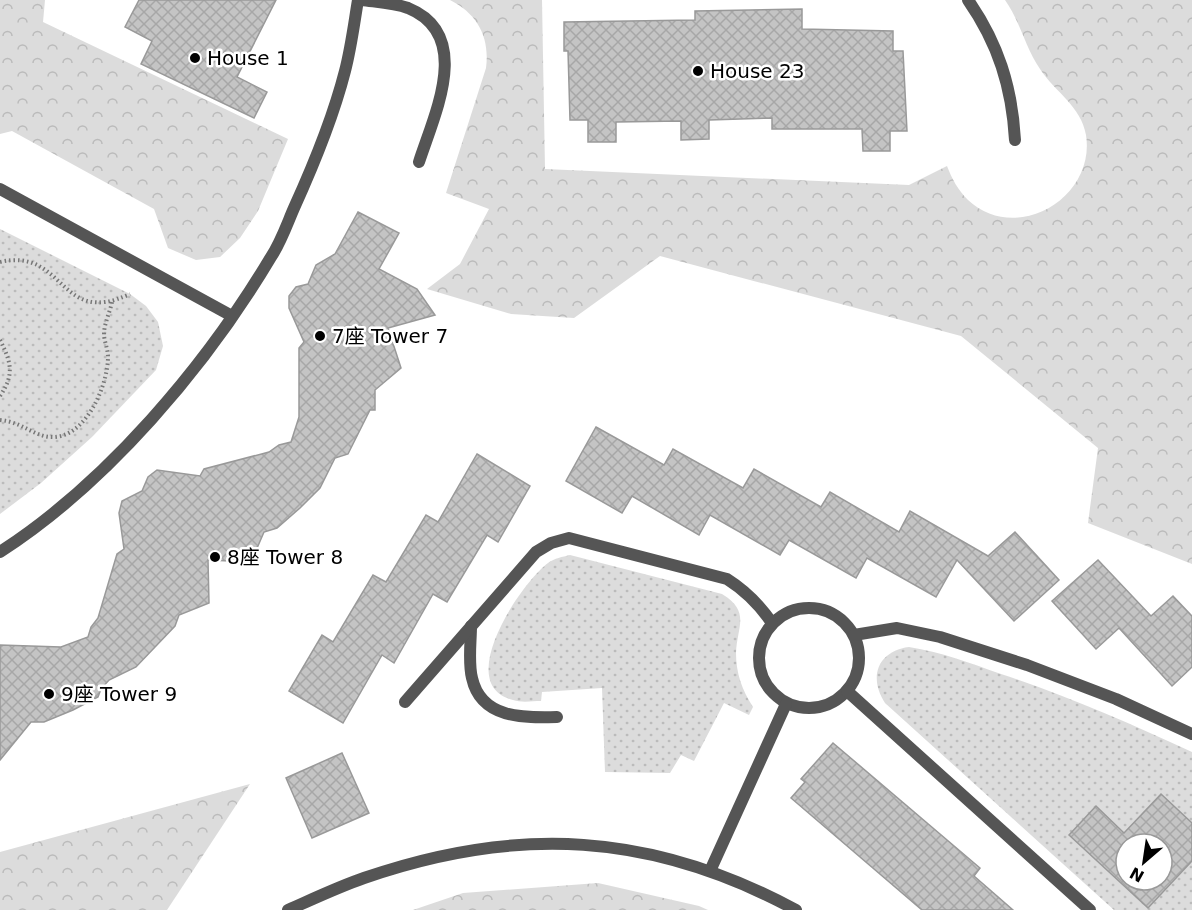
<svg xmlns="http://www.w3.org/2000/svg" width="1192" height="910" font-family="'DejaVu Sans','Noto Sans TC',sans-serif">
<defs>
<pattern id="green-dots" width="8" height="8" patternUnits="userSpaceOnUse" patternTransform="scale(1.5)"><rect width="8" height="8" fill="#dcdcdc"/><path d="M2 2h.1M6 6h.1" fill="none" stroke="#bbb" stroke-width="1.8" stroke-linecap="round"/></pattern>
<pattern id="forest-crowns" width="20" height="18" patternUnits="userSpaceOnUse" patternTransform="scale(1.5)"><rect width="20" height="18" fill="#dcdcdc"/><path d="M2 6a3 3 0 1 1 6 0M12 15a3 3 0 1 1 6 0" fill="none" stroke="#bbb"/></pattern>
<pattern id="building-cross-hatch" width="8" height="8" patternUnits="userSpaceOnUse" patternTransform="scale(1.5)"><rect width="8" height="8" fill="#c4c4c4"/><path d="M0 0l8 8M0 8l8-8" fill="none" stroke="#a7a7a7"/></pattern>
</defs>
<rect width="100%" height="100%" fill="#fff"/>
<g fill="url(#green-dots)" fill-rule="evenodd">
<path d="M0 229 130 294 146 306 158 322 163 346 156 370 92 437 41 483 0 514Z"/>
<path d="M570 555 722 594C751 612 737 626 736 653 736 673 742 690 753 707L749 715 724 703 694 761 681 755 670 773 605 772 602 688 542 692 541 701C532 701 522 703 513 700 452 685 521 583 548 563 555 558 562 557 570 555Z"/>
<path d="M909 647C941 652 970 663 1001 674 1067 696 1129 723 1192 752V910H1114L885 703C868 677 878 651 909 647ZM1126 844H1162V880H1126Z"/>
</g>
<g fill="url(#forest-crowns)">
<path d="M0 0H45L43 22 288 139 258 211 240 238 220 257 196 260 168 248 154 209 12 131 0 134Z"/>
<path d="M450 0H542L545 169 909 185 947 166C952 179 958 190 968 200 1016 245 1096 198 1086 135 1081 106 1055 92 1040 69 1025 47 1020 21 1005 0H1192V564L1088 523 1098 448 961 336 660 256 574 318 511 314 427 289 460 264 489 209 446 193 486 68C490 38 478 14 450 0Z"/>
<path d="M250 784 167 910H0V852Z"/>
<path d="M598 883 699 906 708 910H413L463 893Z"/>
</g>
<g fill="url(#building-cross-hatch)" stroke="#999" stroke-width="1.5" fill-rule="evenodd">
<path d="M139 0H276L237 77 267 92 254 118 141 64 152 41 125 27Z"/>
<path d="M802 9V29L893 31V51H903L907 131H890V151H863L862 129H772V118L709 120V139L681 140V121L616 122V142H588V120H570L568 51H564V22L695 20V11Z"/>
<path d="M358 212 399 233 379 269 417 289 435 315 388 328 401 368 375 390V410H370L348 454 335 458 320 488 300 508 277 528 264 532 251 562 208 560 209 603 179 615 175 626 136 667 109 680 101 689 98 697 73 710 44 722H31L0 760V645L61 647 88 637 91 627 98 618 117 554 124 549 119 513 122 501 142 491 148 477 157 470 200 476 204 469 269 452 279 445 291 442 299 417V348L304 342 289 308V296L296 287 308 284 316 265 335 254Z"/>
<path d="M596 427 664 465 673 449 743 488 754 469 821 507 830 492 899 532 910 511 988 556 1015 532 1059 580 1014 621 957 560 936 597 867 558 856 578 789 540 780 555 710 515 699 535 632 496 622 513 566 481Z"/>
<path d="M477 454 530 486 498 542 487 535 447 602 433 594 394 663 382 655 343 723 289 691 322 635 333 642 373 575 386 582 426 515 438 522Z"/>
<path d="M1098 560 1151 616 1173 596 1192 616V667L1172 686 1119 628 1096 649 1052 601Z"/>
<path d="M833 743 980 868 974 876 1013 910H922L791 798 805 782 801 779Z"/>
<path d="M342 753 369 813 312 838 286 778Z"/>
<path d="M1161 794 1192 823V861L1148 908 1069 835 1096 806 1124 833ZM1126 844H1162V880H1126Z"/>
</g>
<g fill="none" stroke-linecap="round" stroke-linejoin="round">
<g stroke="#777" stroke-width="4" stroke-dasharray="1.5 3" stroke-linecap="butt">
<path d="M0 262C66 247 58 328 130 294"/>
<path d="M0 340C11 362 15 374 0 396"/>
<path d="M0 420C23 422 34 437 52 437 86 438 108 385 108 357 108 349 104 341 104 334 104 324 110 312 112 302"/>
</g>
<g stroke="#555" stroke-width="12">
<path d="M362 0C376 2 394 3 408 8 474 35 434 115 419 162"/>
<path d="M968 0C998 43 1012 87 1015 140"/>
<path d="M0 189 232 316"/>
<path d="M0 552C107 483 206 366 271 257 281 242 287 224 294 208 314 164 333 118 345 71 351 48 354 24 358 0"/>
<circle cx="809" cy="658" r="50"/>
<path d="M471 626C471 642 468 662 472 678 481 719 524 718 557 717"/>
<path d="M854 635 897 628 940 637 1027 665 1116 699 1192 734"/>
<path d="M847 691 1090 910"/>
<path d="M405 702 536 552 551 543 569 538 727 579C746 591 759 604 772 623"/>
<path d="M710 871 786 704"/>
</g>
<path stroke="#555" stroke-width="12" d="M288 910C313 899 338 887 364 878 517 825 652 832 796 910"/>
</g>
<g fill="#000" stroke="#fff" stroke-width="2">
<circle cx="195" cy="58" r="6"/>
<circle cx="698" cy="71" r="6"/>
<circle cx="320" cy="336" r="6"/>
<circle cx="215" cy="557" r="6"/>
<circle cx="49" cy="694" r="6"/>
</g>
<g text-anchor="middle" stroke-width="5" stroke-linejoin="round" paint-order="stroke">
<g font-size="20" fill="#000" stroke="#fff" text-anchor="start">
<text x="207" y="65">House 1</text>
<text x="710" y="78">House 23</text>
<text x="332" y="343">7座 Tower 7</text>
<text x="227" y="564">8座 Tower 8</text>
<text x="61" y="701">9座 Tower 9</text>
</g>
</g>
<g transform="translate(1144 862) rotate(209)"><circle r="28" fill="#ffffff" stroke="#999999" stroke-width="1.5"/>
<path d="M0-4.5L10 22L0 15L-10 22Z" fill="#000000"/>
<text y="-9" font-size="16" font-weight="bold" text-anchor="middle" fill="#000000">N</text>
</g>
</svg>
